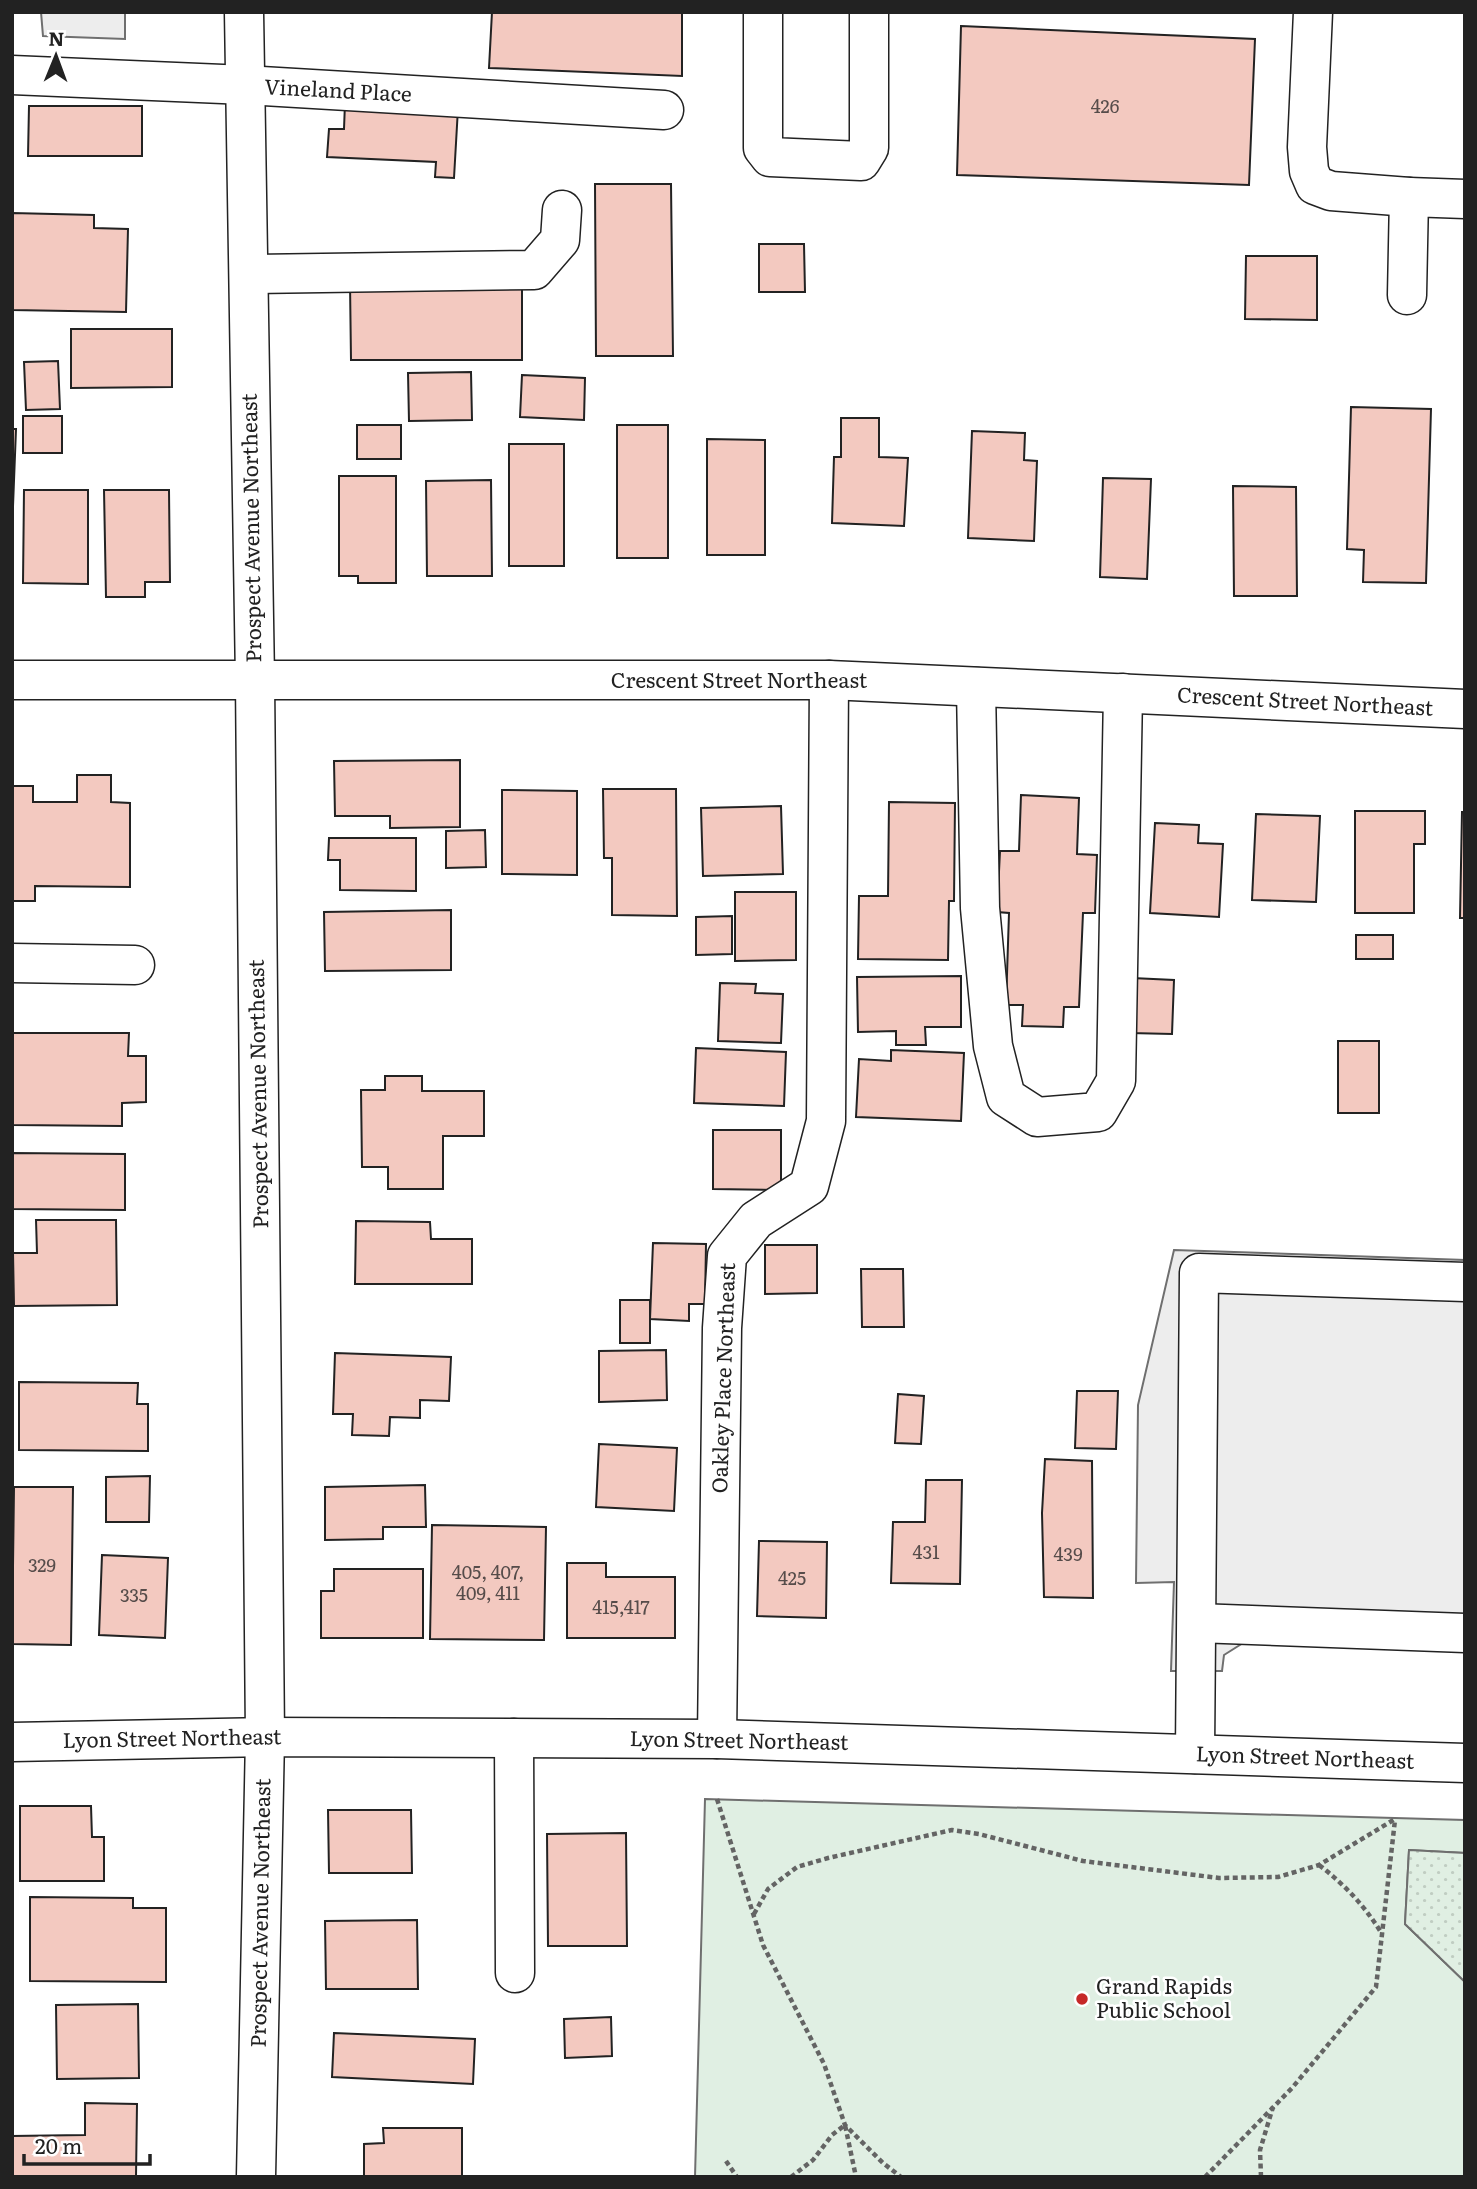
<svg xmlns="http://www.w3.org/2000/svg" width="1477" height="2189" font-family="Literata,serif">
<defs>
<pattern id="park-dots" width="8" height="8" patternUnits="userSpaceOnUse" patternTransform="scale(1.75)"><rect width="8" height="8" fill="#e0efe3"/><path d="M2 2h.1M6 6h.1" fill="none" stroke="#c0cdc2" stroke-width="1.8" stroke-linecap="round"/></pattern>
</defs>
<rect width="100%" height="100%" fill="#fff"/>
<path fill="#e0efe3" stroke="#6f6f6f" stroke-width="2" d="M705 1799 1465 1820V1853L1409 1850 1405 1924 1465 1982V2177H695Z"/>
<path fill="url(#park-dots)" stroke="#6f6f6f" stroke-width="2" d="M1409 1850 1465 1853V1982L1405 1924Z"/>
<g fill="#ededed" stroke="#6f6f6f" stroke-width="2">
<path d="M41 12H125V39L43 36Z"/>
<path d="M1174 1250 1465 1260V1650L1251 1638 1224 1655 1222 1671H1171L1174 1582 1136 1583 1138 1405Z"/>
</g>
<g fill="#f3c9c0" stroke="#222" stroke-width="2">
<path d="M492 12H682V76L489 68Z"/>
<path d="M961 26 1255 39 1249 185 957 175Z"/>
<path d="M345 103 458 108 454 178 435 177 436 162 327 157 329 129H344Z"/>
<path d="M29 106H142V156H28Z"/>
<path d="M595 184H671L673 356H596Z"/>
<path d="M12 213 94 215V228L128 229 126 312 12 310Z"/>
<path d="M759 244H804L805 292H759Z"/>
<path d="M1246 256H1317V320L1245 319Z"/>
<path d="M350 283H522V360H351Z"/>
<path d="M71 329H172V387L71 388Z"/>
<path d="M58 361 60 409 26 410 24 362Z"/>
<path d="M471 372 472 420 409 421 408 373Z"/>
<path d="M522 375 585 378 584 420 520 417Z"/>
<path d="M1351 407 1431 409 1426 583 1363 582 1364 550 1347 549Z"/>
<rect x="23" y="416" width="39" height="37"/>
<path d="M841 418H879V457L908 458 904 526 832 523 834 457H841Z"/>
<rect x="357" y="425" width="44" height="34"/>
<rect x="617" y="425" width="51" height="133"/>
<path d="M12 429H16L12 532Z"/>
<path d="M972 431 1025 433 1024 460 1037 461 1034 541 968 538Z"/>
<path d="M707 439 765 440V555H707Z"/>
<rect x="509" y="444" width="55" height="122"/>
<path d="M339 476H396V583H358V576H339Z"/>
<path d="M1103 478 1151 479 1147 579 1100 577Z"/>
<path d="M491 480 492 576H427L426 481Z"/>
<path d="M1233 486 1296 487 1297 596H1234Z"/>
<path d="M24 490H88V584L23 583Z"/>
<path d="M104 490H169L170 582H145V597H106Z"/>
<path d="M460 760V827L390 828V816H335L334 761Z"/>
<path d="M77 775H111V802L130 803V887L35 886V901H12V786H33V802H77Z"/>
<path d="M603 789H676L677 916 612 915V858H604Z"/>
<path d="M502 790 577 791V875L502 874Z"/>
<path d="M1021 795 1079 798 1077 854 1097 855 1095 913H1083L1079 1007H1064L1063 1027 1022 1026 1023 1005H1006L1009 913 997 912 1000 851H1019Z"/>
<path d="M889 802 955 803 954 901H949L948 960 858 959 859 896H888Z"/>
<path d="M781 806 783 874 703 876 701 808Z"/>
<path d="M1355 811H1425V844H1414V913H1355Z"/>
<path d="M1462 812H1465V918H1460Z"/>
<path d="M1256 814 1320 816 1316 902 1252 900Z"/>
<path d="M1155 823 1199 825 1198 843 1223 844 1219 917 1150 913Z"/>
<path d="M485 830 486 867 446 868V831Z"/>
<path d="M329 838H416V891L340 890V860H328Z"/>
<path d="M735 892H796V960L735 961Z"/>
<path d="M451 910V970L325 971 324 912Z"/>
<path d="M732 916V954L696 955V917Z"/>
<rect x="1356" y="935" width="37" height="24"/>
<path d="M961 976V1027H925L926 1045H896V1031L858 1032 857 977Z"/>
<path d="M1132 978 1174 980 1172 1034 1130 1033Z"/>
<path d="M720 983 756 984 755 993 783 994 781 1043 718 1041Z"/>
<path d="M12 1033H129L128 1056H146V1102L122 1103V1126L12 1125Z"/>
<rect x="1338" y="1041" width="41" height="72"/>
<path d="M696 1048 786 1052 784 1106 694 1103Z"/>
<path d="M891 1050 964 1053 961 1121 856 1117 859 1059 891 1061Z"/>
<path d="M385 1076H422V1091H484V1136H443V1189H388V1167H362L361 1090H385Z"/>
<path d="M713 1130H781V1190L713 1189Z"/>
<path d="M12 1153 125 1154V1210L12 1209Z"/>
<path d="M36 1220H116L117 1305 14 1306 13 1253H37Z"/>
<path d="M356 1221 430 1222 431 1239H472V1284H355Z"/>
<path d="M653 1243 706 1244 705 1304H689V1321L650 1319Z"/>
<path d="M765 1245H817V1293L765 1294Z"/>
<path d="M861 1269H903L904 1327H862Z"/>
<rect x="620" y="1300" width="30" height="43"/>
<path d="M666 1350 667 1400 599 1402V1351Z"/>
<path d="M335 1353 451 1357 449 1401 420 1400V1418L390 1417 389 1436 352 1435 353 1414H333Z"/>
<path d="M19 1382 138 1383 137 1404H148V1451L19 1450Z"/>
<path d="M1077 1391H1118L1116 1449 1075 1448Z"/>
<path d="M898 1394 924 1396 921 1444 895 1443Z"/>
<path d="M599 1444 677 1448 674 1511 596 1507Z"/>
<path d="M1045 1459 1092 1461 1093 1598 1044 1597 1042 1513Z"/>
<path d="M150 1476 149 1522H106V1477Z"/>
<path d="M926 1480H962L960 1584 891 1583 893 1522H925Z"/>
<path d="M425 1485 426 1527H383V1539L325 1540V1487Z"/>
<path d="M14 1487H73L71 1645 12 1644Z"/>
<path d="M432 1525 546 1527 544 1640 430 1639Z"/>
<path d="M759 1541 827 1542 826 1618 757 1616Z"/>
<path d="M102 1555 168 1558 165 1638 99 1635Z"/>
<path d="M567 1563H606V1577H675V1638H567Z"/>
<path d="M334 1569H423V1638H321V1591H334Z"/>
<path d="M20 1806H91L92 1837H104V1881H20Z"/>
<path d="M328 1810H411L412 1873H329Z"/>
<path d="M626 1833 627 1946H548L547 1834Z"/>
<path d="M30 1897 133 1898V1908H166V1982L30 1981Z"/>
<path d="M417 1920 418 1989H326L325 1921Z"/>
<path d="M138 2004 139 2078 57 2079 56 2005Z"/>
<path d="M611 2017 612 2056 565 2058 564 2019Z"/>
<path d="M334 2033 475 2039 473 2084 332 2077Z"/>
<path d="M85 2103 137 2104 136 2177H12V2136L85 2135Z"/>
<path d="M383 2128H462V2177H364V2144L384 2143Z"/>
</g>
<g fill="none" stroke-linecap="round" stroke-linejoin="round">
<defs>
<g id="minor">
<path d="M244 12 255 680 265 1737 256 2177"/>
<path d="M763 12V148L770 157 861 161 869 148V12"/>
<path d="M1313 12 1307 147 1309 171 1315 185 1331 191 1409 197"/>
<path d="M12 75 246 85 664 110"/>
<path d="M249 274 534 270 560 240 562 210"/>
<path d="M1407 295 1409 197 1465 199"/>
<path d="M12 680H829L1465 709"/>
<path d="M976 687 980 908 993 1046 1006 1097 1037 1117 1098 1112 1116 1081 1123 693"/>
<path d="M12 963 135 965"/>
<path d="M1197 1623 1465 1633"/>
<path d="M514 1738 515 1973"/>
<path d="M717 1739 722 1328 727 1256 756 1220 809 1186 826 1121 829 680"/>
<path d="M12 1742 265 1737 717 1739 1465 1763"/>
<path d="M1195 1754 1199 1273 1465 1282"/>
</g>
</defs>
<use href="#minor" stroke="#222" stroke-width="41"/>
<g stroke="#646464" stroke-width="4.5" stroke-dasharray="5 3.5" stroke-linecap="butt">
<path d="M717 1799 763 1945 824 2064 845 2125 883 2163 901 2177"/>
<path d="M1319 1865C1345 1885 1365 1906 1382 1934"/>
<path d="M754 1914 768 1889 797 1867 828 1858 952 1830 979 1834 1083 1861 1219 1878 1278 1877 1319 1865 1395 1819"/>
<path d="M726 2161 737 2177"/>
<path d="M791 2177 813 2160 832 2135 845 2125 856 2177"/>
<path d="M1205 2177 1292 2088 1376 1987 1395 1820"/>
<path d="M1261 2177 1260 2150 1273 2107"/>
</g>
<use href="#minor" stroke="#fff" stroke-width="38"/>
</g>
<circle fill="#c62828" stroke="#fff" stroke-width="2.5" cx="1082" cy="1999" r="7"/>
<g text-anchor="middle" stroke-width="5" stroke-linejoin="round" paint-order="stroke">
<g font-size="18" fill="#564c4a">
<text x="1105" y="113">426</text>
<text x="926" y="1559">431</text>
<text x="1068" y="1561">439</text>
<text x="42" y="1572">329</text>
<text x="488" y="1579">405, 407,<tspan x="488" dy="21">409, 411</tspan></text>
<text x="792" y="1585">425</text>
<text x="134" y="1602">335</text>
<text x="621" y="1614">415,417</text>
</g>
<g font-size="21" fill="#222" stroke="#fff">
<text transform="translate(338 91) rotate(3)" y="7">Vineland Place</text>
<text transform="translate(252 528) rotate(-91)" y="7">Prospect Avenue Northeast</text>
<text x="739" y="688">Crescent Street Northeast</text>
<text transform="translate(1305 702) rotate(3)" y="7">Crescent Street Northeast</text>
<text transform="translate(259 1094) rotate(-91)" y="7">Prospect Avenue Northeast</text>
<text transform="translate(724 1378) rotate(-88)" y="7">Oakley Place Northeast</text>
<text transform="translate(172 1739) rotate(-1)" y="7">Lyon Street Northeast</text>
<text transform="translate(739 1741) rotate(1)" y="7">Lyon Street Northeast</text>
<text transform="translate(1305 1758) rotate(2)" y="7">Lyon Street Northeast</text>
<text transform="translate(261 1913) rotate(-89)" y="7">Prospect Avenue Northeast</text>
</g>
<g font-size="21" fill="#222" stroke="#fff" text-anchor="start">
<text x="1096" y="1994">Grand Rapids<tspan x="1096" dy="24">Public School</tspan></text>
</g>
</g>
<rect width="1477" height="2189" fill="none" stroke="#222222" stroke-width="28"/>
<g transform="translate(56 56) rotate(1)" stroke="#ffffff" stroke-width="5" paint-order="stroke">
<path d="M0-5L12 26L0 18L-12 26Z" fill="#222222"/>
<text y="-10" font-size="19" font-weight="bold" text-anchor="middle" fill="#222222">N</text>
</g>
<path d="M24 2154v10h126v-10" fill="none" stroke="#222222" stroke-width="3.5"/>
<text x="35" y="2154" font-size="21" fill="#222222" stroke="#ffffff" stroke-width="5" paint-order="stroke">20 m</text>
</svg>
